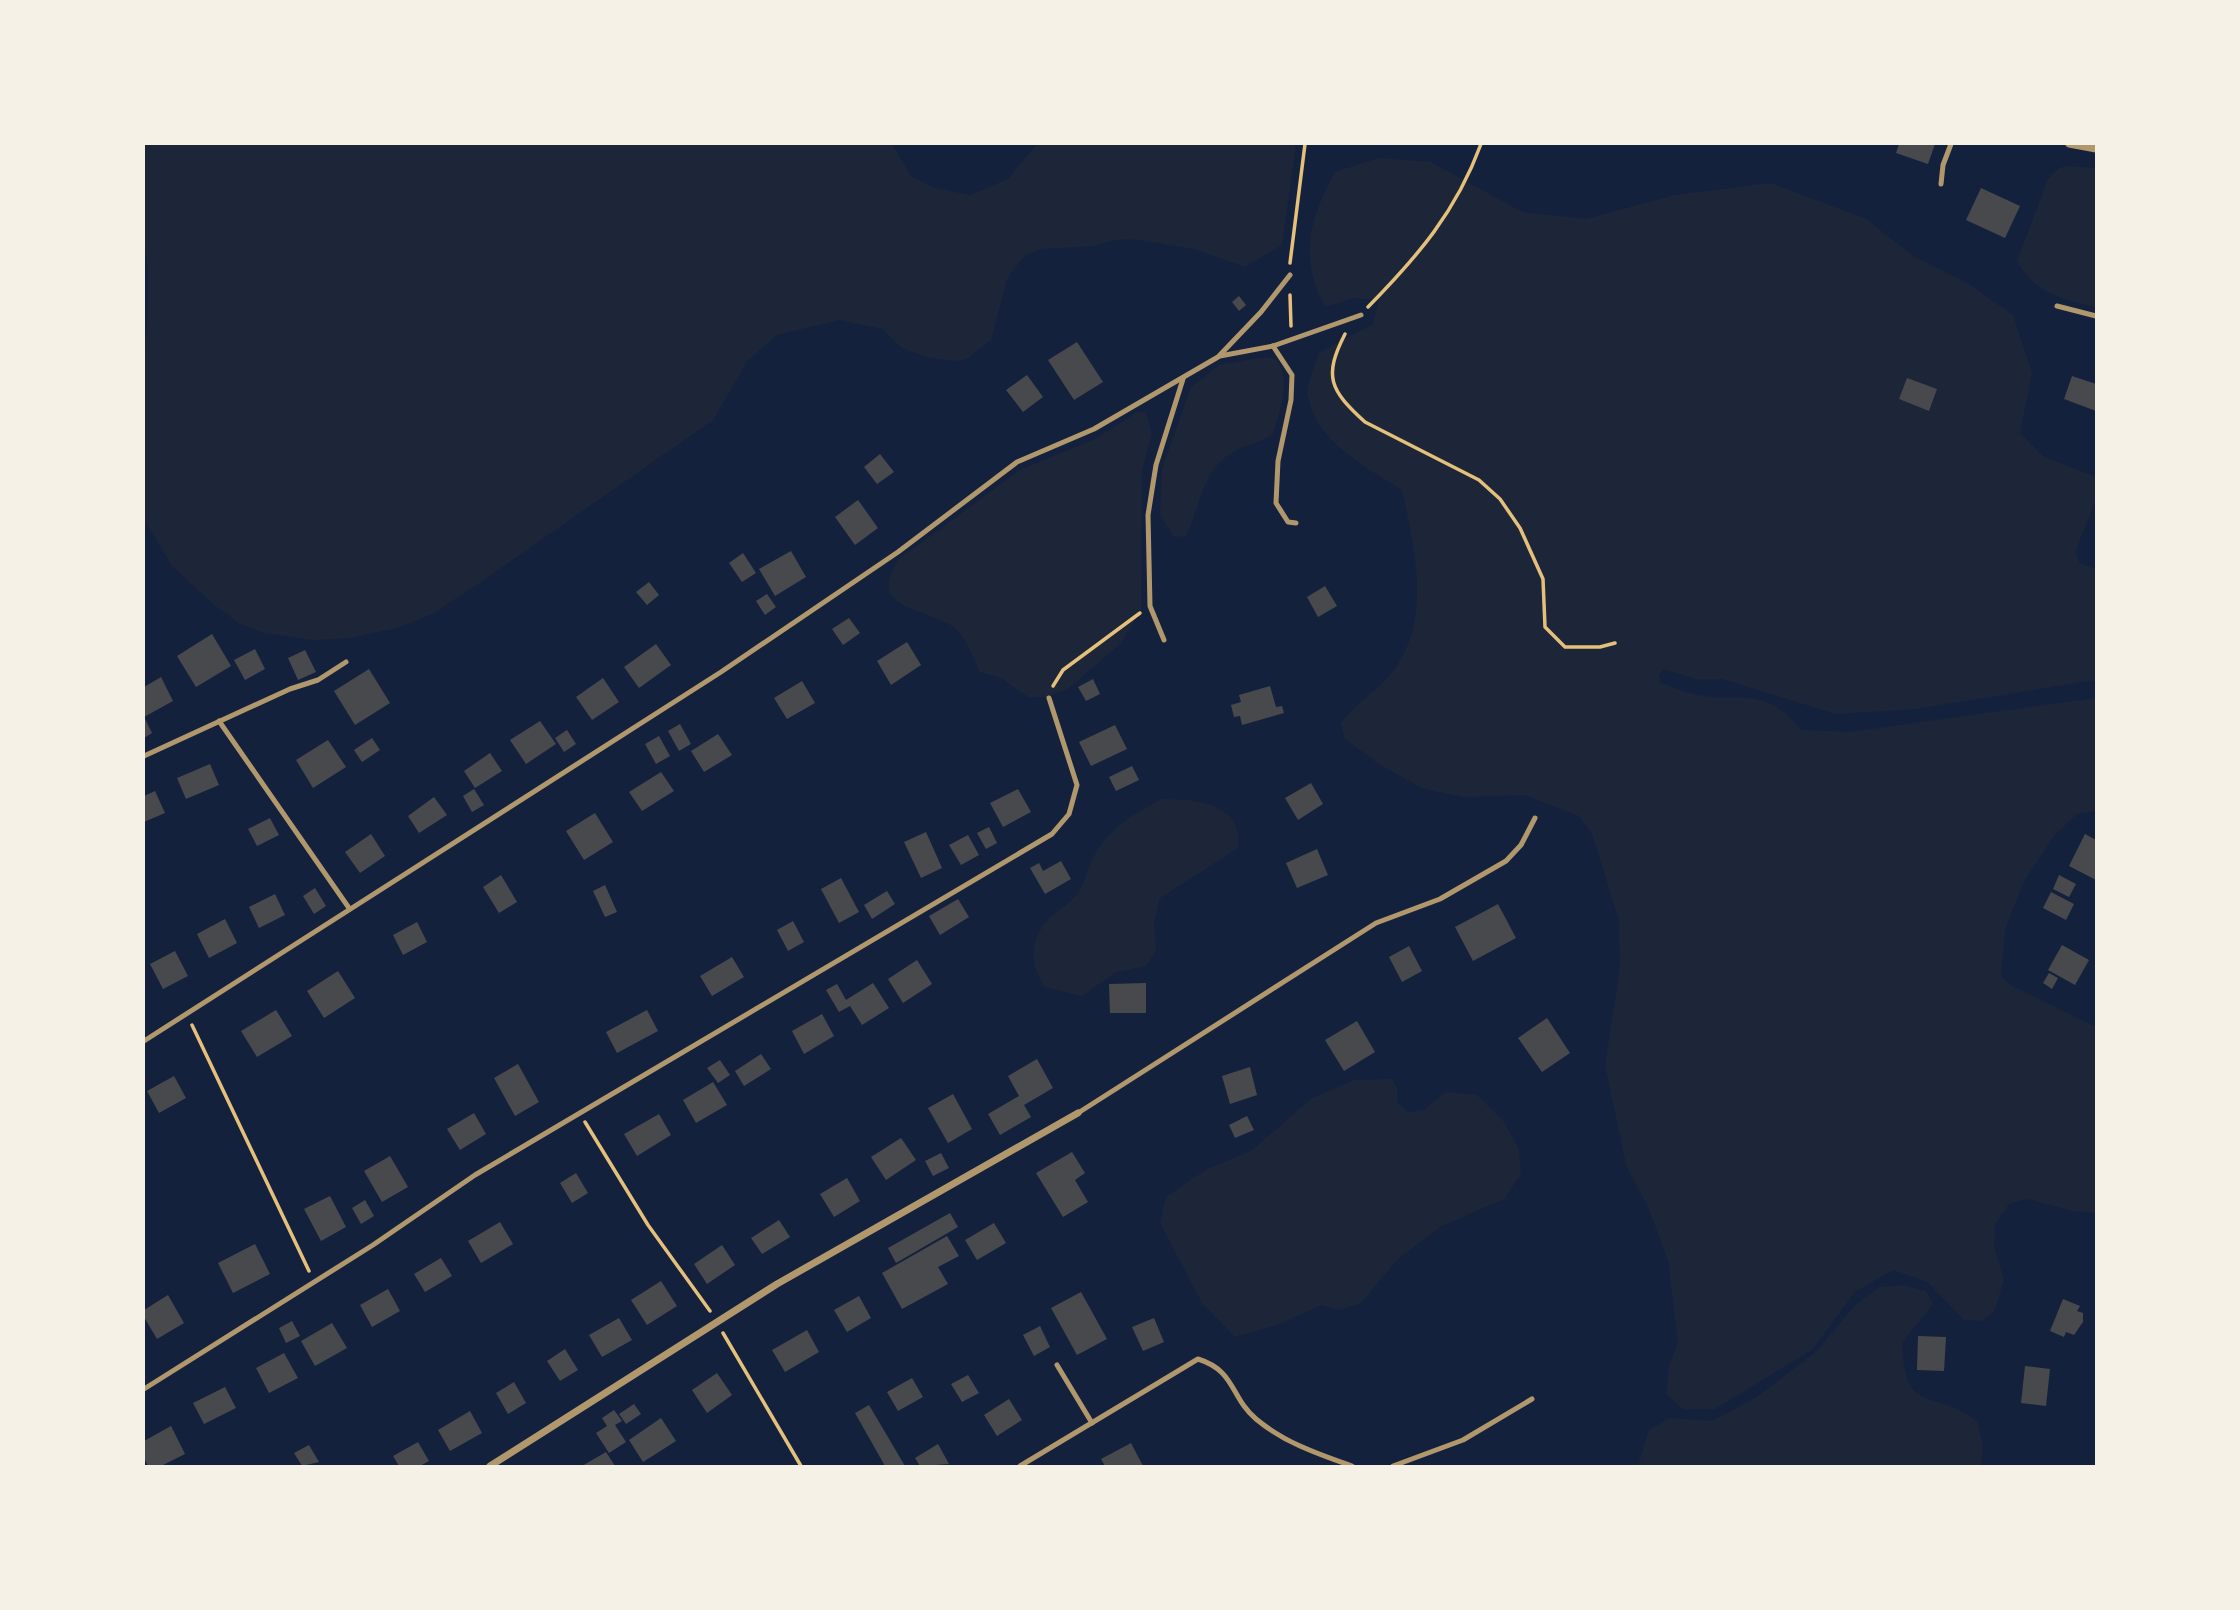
<svg xmlns="http://www.w3.org/2000/svg" width="2240" height="1610" font-family="'Roboto Condensed',sans-serif">
<rect width="100%" height="100%" fill="#14213d"/>
<g fill="#1d2539">
<path d="M144 144H892L911 176 935 188 970 195 1008 179 1037 144H1294L1296 146 1282 245 1245 267 1194 249 1140 240 1120 239 1093 246 1041 249 1024 256 1007 279 991 340 968 358 956 361 926 357 902 348 882 329 839 320 777 335 748 360 713 420 475 586 434 613 398 628 349 638 314 640 265 633 240 624 213 604 172 566 144 519V361L148 309V267L144 247Z"/>
<path d="M1378 158 1431 162 1522 212 1586 219 1675 195 1771 183 1866 219 1915 257 1969 284 2013 315 2032 373 2020 433 2044 457 2096 477V500L2075 552 2080 563 2096 569V680L1915 709 1836 714 1722 679H1696L1663 669 1659 676 1661 683C1673 687 1685 693 1698 695 1747 704 1762 684 1801 730L1849 732 2096 698V811L2077 814 2054 836 2024 881 2005 929 2001 976 2010 985 2096 1027V1213L2073 1211 2027 1199 2010 1203 1995 1224 1994 1246 2004 1280 1994 1312 1981 1321 1964 1320 1927 1282 1893 1270 1855 1292 1813 1349 1715 1409H1683L1667 1395 1668 1369 1678 1342 1668 1261 1649 1209 1626 1165 1605 1065 1620 968 1619 920 1592 834 1579 816 1525 795 1463 797 1422 788 1380 765 1345 739 1341 723C1354 704 1375 693 1390 675 1433 623 1415 549 1402 490 1366 467 1315 441 1308 396 1306 384 1315 365 1319 353L1373 324 1379 300 1353 298 1325 307C1299 258 1309 219 1335 172Z"/>
<path d="M2067 166 2096 168V307C2063 299 2035 294 2017 261L2048 179 2059 168Z"/>
<path d="M1266 357 1277 360C1291 384 1280 409 1273 434 1259 443 1246 444 1233 452 1203 469 1200 506 1186 536L1174 537 1160 515 1162 469 1191 387 1219 365Z"/>
<path d="M1137 412H1146L1152 434 1142 470 1141 610 1121 643 1069 688 1047 697H1028L1001 678 980 672C973 658 966 635 952 626 923 607 865 609 899 559L1020 470 1097 438Z"/>
<path d="M1162 799C1196 799 1244 803 1238 848L1160 898 1154 923 1156 951 1146 966 1116 972 1082 996 1045 987C1028 962 1030 935 1053 915 1061 908 1072 902 1078 893 1085 882 1087 870 1093 858 1108 829 1133 814 1162 799Z"/>
<path d="M1392 1079 1397 1087V1102L1408 1112 1424 1110 1446 1092 1477 1095 1504 1122 1519 1149 1521 1174 1504 1199 1440 1227 1395 1262 1361 1303 1339 1310 1321 1305 1279 1324 1235 1337 1202 1303 1160 1223 1166 1197 1207 1169 1251 1151 1311 1099 1354 1080Z"/>
<path d="M1903 1285 1926 1291 1933 1304 1902 1343C1905 1417 1930 1387 1977 1421L1983 1445 1981 1466H1638L1649 1430 1670 1418 1712 1421 1755 1398 1816 1352 1856 1304 1880 1287Z"/>
</g>
<g fill="#48494c">
<path d="M1899 144H1935L1928 164 1896 153Z"/>
<path d="M1981 188 2020 206 2005 238 1966 220Z"/>
<path d="M1239 296 1246 305 1239 311 1232 302Z"/>
<path d="M1077 342 1103 382 1074 400 1048 360Z"/>
<path d="M1027 375 1043 397 1023 412 1006 390Z"/>
<path d="M2072 376 2096 384V411L2064 399Z"/>
<path d="M1907 378 1937 389 1929 411 1899 399Z"/>
<path d="M880 454 894 472 877 484 864 467Z"/>
<path d="M858 500 878 528 855 545 835 517Z"/>
<path d="M791 551 806 577 775 596 759 569Z"/>
<path d="M743 553 756 573 742 582 729 563Z"/>
<path d="M649 582 659 595 647 605 636 592Z"/>
<path d="M1325 586 1337 606 1318 617 1307 597Z"/>
<path d="M767 594 776 607 765 615 756 601Z"/>
<path d="M849 618 860 633 843 645 832 629Z"/>
<path d="M212 634 231 666 196 687 177 656Z"/>
<path d="M907 642 921 665 891 685 877 661Z"/>
<path d="M656 644 671 665 639 688 624 667Z"/>
<path d="M255 649 265 669 245 680 234 660Z"/>
<path d="M305 650 316 672 298 680 288 658Z"/>
<path d="M369 669 390 703 355 725 334 691Z"/>
<path d="M161 677 173 701 144 717 152 733 144 738V687Z"/>
<path d="M603 678 619 702 592 720 576 697Z"/>
<path d="M1093 679 1100 694 1086 701 1078 687Z"/>
<path d="M802 681 815 703 787 719 774 698Z"/>
<path d="M1270 686 1276 707 1282 706 1284 713 1242 725 1240 716 1234 717 1231 705 1241 702 1239 695Z"/>
<path d="M540 721 556 744 526 764 510 740Z"/>
<path d="M680 724 691 744 679 751 668 731Z"/>
<path d="M1115 725 1127 749 1091 766 1079 742Z"/>
<path d="M567 730 576 744 564 752 555 738Z"/>
<path d="M718 734 732 755 704 772 691 751Z"/>
<path d="M659 736 670 756 656 764 645 744Z"/>
<path d="M372 738 380 750 362 762 354 750Z"/>
<path d="M328 740 346 767 313 788 296 760Z"/>
<path d="M490 753 502 771 475 788 464 771Z"/>
<path d="M210 764 219 785 186 799 177 778Z"/>
<path d="M1132 766 1139 780 1116 791 1109 777Z"/>
<path d="M661 772 674 791 642 811 629 792Z"/>
<path d="M1311 783 1323 804 1298 820 1285 798Z"/>
<path d="M474 789 484 805 472 812 463 796Z"/>
<path d="M1018 789 1031 812 1003 827 990 803Z"/>
<path d="M155 791 165 813 144 822V796Z"/>
<path d="M434 797 447 815 419 833 408 816Z"/>
<path d="M595 813 613 842 584 860 566 831Z"/>
<path d="M270 818 279 835 257 846 248 829Z"/>
<path d="M989 827 997 843 986 849 977 833Z"/>
<path d="M926 832 942 868 921 878 904 842Z"/>
<path d="M371 834 385 856 360 873 345 852Z"/>
<path d="M2085 834 2096 840V880L2069 866Z"/>
<path d="M968 835 979 855 961 865 949 845Z"/>
<path d="M1317 849 1328 875 1297 888 1286 863Z"/>
<path d="M1061 861 1071 879 1045 894 1030 868 1039 863 1043 871Z"/>
<path d="M501 875 517 902 499 913 483 887Z"/>
<path d="M2059 875 2076 884 2069 897 2053 889Z"/>
<path d="M841 878 859 912 839 923 821 889Z"/>
<path d="M605 885 617 912 605 917 593 891Z"/>
<path d="M315 888 326 906 314 914 303 896Z"/>
<path d="M887 891 895 904 872 919 864 905Z"/>
<path d="M2051 892 2074 904 2066 920 2043 908Z"/>
<path d="M275 894 285 915 259 928 249 907Z"/>
<path d="M958 899 969 917 940 935 929 916Z"/>
<path d="M1498 904 1516 938 1473 961 1455 927Z"/>
<path d="M225 919 237 943 209 958 197 934Z"/>
<path d="M793 921 804 942 788 951 777 930Z"/>
<path d="M417 922 427 942 403 955 393 935Z"/>
<path d="M2062 945 2089 960 2075 985 2048 970Z"/>
<path d="M1409 946 1422 971 1402 982 1389 957Z"/>
<path d="M175 951 188 976 163 989 150 964Z"/>
<path d="M732 957 744 977 712 996 700 976Z"/>
<path d="M917 960 932 984 903 1003 888 979Z"/>
<path d="M338 971 355 998 324 1018 307 991Z"/>
<path d="M2049 973 2058 978 2052 989 2043 983Z"/>
<path d="M873 983 889 1008 862 1025 850 1006 839 1012 826 990 837 984 846 1000Z"/>
<path d="M1146 983V1013H1110L1109 984Z"/>
<path d="M276 1010 292 1036 257 1057 241 1031Z"/>
<path d="M647 1010 658 1031 617 1053 606 1032Z"/>
<path d="M822 1014 834 1036 804 1054 792 1031Z"/>
<path d="M1547 1018 1570 1053 1542 1072 1518 1038Z"/>
<path d="M1357 1021 1375 1052 1344 1071 1325 1040Z"/>
<path d="M761 1054 771 1069 744 1086 735 1071Z"/>
<path d="M1037 1059 1053 1088 1024 1105 1031 1117 1000 1135 988 1114 1019 1096 1008 1076Z"/>
<path d="M720 1060 730 1075 718 1083 707 1068Z"/>
<path d="M518 1064 539 1102 515 1116 494 1078Z"/>
<path d="M1250 1067 1257 1095 1230 1104 1222 1076Z"/>
<path d="M174 1076 186 1098 159 1113 147 1091Z"/>
<path d="M713 1082 727 1105 696 1123 683 1100Z"/>
<path d="M953 1094 972 1129 948 1143 928 1108Z"/>
<path d="M474 1113 486 1134 460 1150 447 1129Z"/>
<path d="M659 1114 671 1135 637 1156 624 1134Z"/>
<path d="M1247 1116 1254 1130 1235 1138 1229 1125Z"/>
<path d="M901 1138 916 1160 886 1180 871 1157Z"/>
<path d="M1072 1152 1085 1173 1075 1180 1088 1202 1063 1217 1036 1173Z"/>
<path d="M941 1153 949 1168 933 1176 925 1161Z"/>
<path d="M390 1156 408 1187 382 1202 364 1171Z"/>
<path d="M576 1173 588 1193 572 1203 560 1183Z"/>
<path d="M847 1178 860 1201 834 1217 820 1194Z"/>
<path d="M330 1196 346 1227 321 1241 304 1209Z"/>
<path d="M365 1200 374 1216 361 1224 352 1208Z"/>
<path d="M950 1213 958 1227 896 1263 888 1248Z"/>
<path d="M779 1220 790 1237 762 1254 751 1238Z"/>
<path d="M500 1222 513 1244 481 1263 468 1241Z"/>
<path d="M994 1223 1006 1243 977 1260 965 1240Z"/>
<path d="M947 1236 959 1256 938 1267 948 1284 902 1309 882 1273Z"/>
<path d="M255 1244 270 1274 233 1293 218 1263Z"/>
<path d="M722 1245 735 1265 707 1284 694 1264Z"/>
<path d="M441 1258 452 1276 425 1292 414 1274Z"/>
<path d="M661 1281 677 1306 647 1325 631 1300Z"/>
<path d="M388 1289 400 1311 372 1327 360 1305Z"/>
<path d="M1081 1292 1107 1339 1077 1355 1051 1308Z"/>
<path d="M168 1295 184 1323 157 1339 144 1317V1310Z"/>
<path d="M859 1296 871 1318 847 1332 834 1310Z"/>
<path d="M2063 1299 2080 1306 2077 1311 2083 1313V1322L2074 1335 2066 1332 2064 1337 2050 1331Z"/>
<path d="M619 1318 632 1340 602 1357 589 1335Z"/>
<path d="M1154 1318 1164 1342 1143 1351 1132 1327Z"/>
<path d="M292 1321 300 1336 286 1343 279 1328Z"/>
<path d="M332 1323 347 1348 315 1366 301 1341Z"/>
<path d="M1040 1326 1050 1347 1034 1356 1023 1335Z"/>
<path d="M807 1330 819 1352 785 1372 772 1350Z"/>
<path d="M1918 1336 1946 1337 1944 1371 1917 1370Z"/>
<path d="M565 1349 578 1370 560 1381 547 1361Z"/>
<path d="M284 1353 298 1378 269 1393 256 1368Z"/>
<path d="M2025 1366 2050 1369 2046 1406 2021 1403Z"/>
<path d="M717 1373 732 1395 707 1413 692 1390Z"/>
<path d="M968 1375 979 1393 962 1402 951 1384Z"/>
<path d="M912 1378 923 1397 898 1411 887 1392Z"/>
<path d="M514 1382 526 1403 508 1414 496 1393Z"/>
<path d="M225 1387 236 1408 204 1424 193 1403Z"/>
<path d="M1009 1399 1022 1420 997 1436 984 1415Z"/>
<path d="M634 1404 641 1414 626 1424 619 1414Z"/>
<path d="M869 1405 905 1466H885L855 1413Z"/>
<path d="M614 1410 622 1421 615 1425 626 1442 609 1453 596 1433 607 1426 602 1418Z"/>
<path d="M470 1411 482 1433 450 1451 438 1430Z"/>
<path d="M661 1418 676 1441 643 1462 629 1440Z"/>
<path d="M171 1426 185 1454 161 1466H148L144 1458V1441Z"/>
<path d="M418 1442 429 1461 420 1466H399L393 1456Z"/>
<path d="M1131 1443 1143 1466H1105L1101 1459Z"/>
<path d="M938 1444 949 1464 920 1466 915 1458Z"/>
<path d="M309 1445 319 1462 302 1466 294 1453Z"/>
<path d="M606 1452 615 1466H582Z"/>
</g>
<g fill="none" stroke-linecap="round" stroke-linejoin="round">
<g stroke="#e5c07b" stroke-width="3.5">
<path d="M1290 263 1305 144"/>
<path d="M1290 295 1291 326"/>
<path d="M1368 307C1418 256 1456 212 1481 144"/>
<path d="M1345 334C1323 377 1330 390 1365 422L1479 480 1500 499 1520 528 1543 579 1545 627 1565 647H1600L1615 643"/>
<path d="M1053 686 1063 670 1140 613"/>
<path d="M192 1025 309 1271"/>
<path d="M585 1122 648 1225 710 1311"/>
<path d="M723 1333 801 1466"/>
</g>
<g stroke="#b1986c" stroke-width="5">
<path d="M1941 184 1943 165 1951 144"/>
<path d="M2057 306 2096 316"/>
<path d="M1273 346 1292 375 1291 400 1278 461 1276 503 1288 522 1296 523"/>
<path d="M1220 356 1273 346 1361 315"/>
<path d="M1164 640 1150 606 1148 515 1156 465 1183 379"/>
<path d="M219 721 349 908"/>
<path d="M144 756 290 689 318 680 346 662"/>
<path d="M144 1041 721 672 898 552 1017 462 1094 429 1218 357 1261 312 1290 275"/>
<path d="M1078 1113 1376 923 1440 899 1506 861 1521 845 1535 818"/>
<path d="M1057 1365 1092 1423"/>
<path d="M144 1389 373 1245 475 1175 1052 834 1069 814 1077 785 1049 698"/>
<path d="M1020 1466 1198 1359C1236 1371 1230 1397 1256 1419 1285 1443 1318 1454 1352 1466"/>
<path d="M1393 1466 1463 1440 1532 1399"/>
</g>
<g stroke="#b1986c" stroke-width="7">
<path d="M2069 144 2096 149"/>
<path d="M490 1466 777 1284 1078 1113"/>
</g>
</g>
<rect width="2240" height="1610" fill="none" stroke="#f6f1e7" stroke-width="290"/>
</svg>
